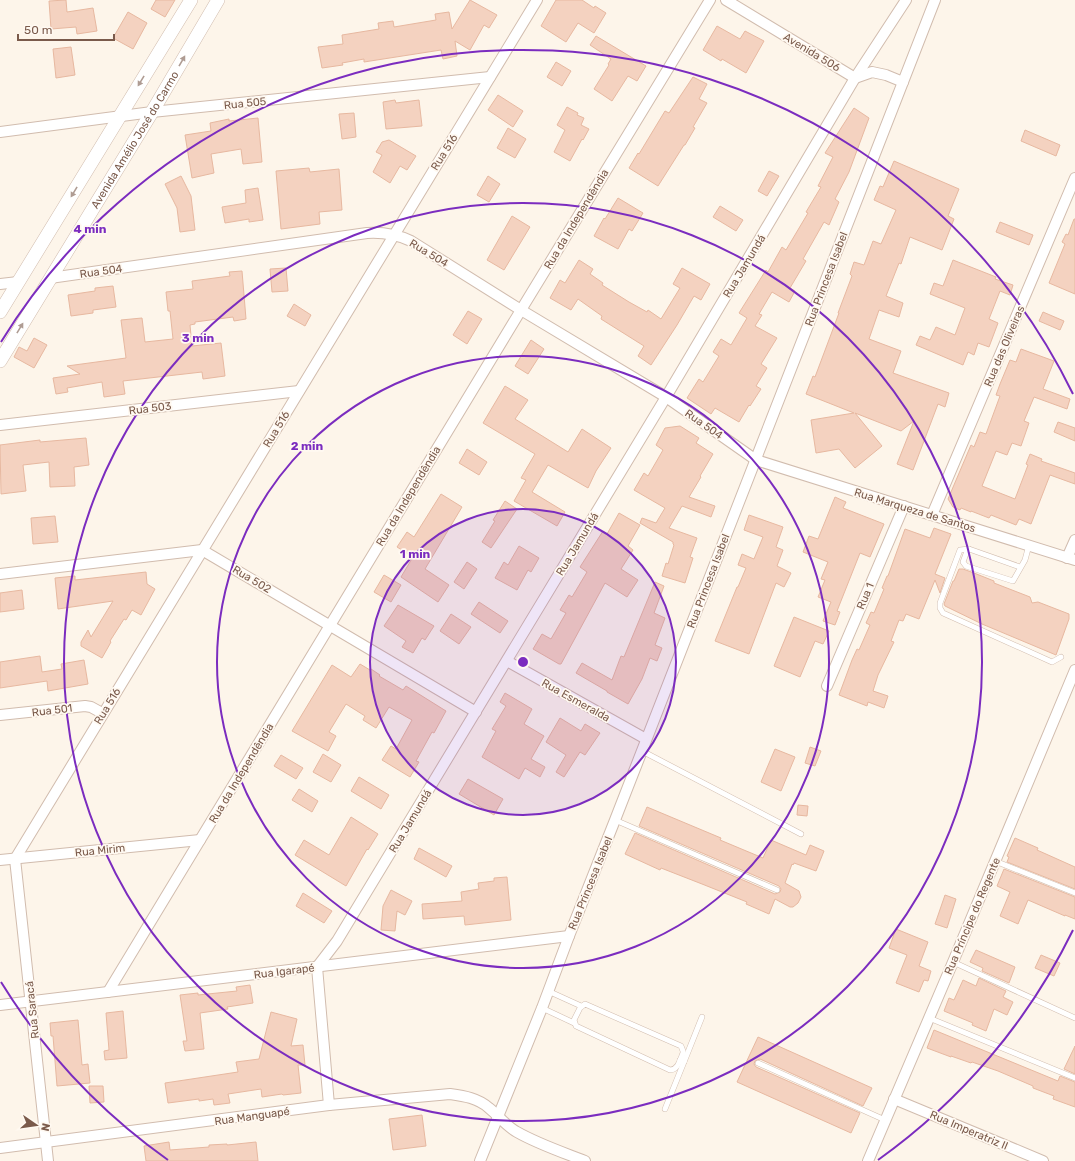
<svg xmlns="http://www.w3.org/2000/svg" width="1075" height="1161" font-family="Rubik,sans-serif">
<rect width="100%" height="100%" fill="#fdf5ea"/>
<g fill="#f4d2c0" stroke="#e7b8a0">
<path d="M66 0 67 12 93 8 97 31 77 34 76 27 51 29 49 1Z"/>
<path d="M156 0H175L165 17 151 9Z"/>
<path d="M470 0 497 15 489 28 484 25 470 50 455 41 457 56 443 59 441 50 364 62V59L342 63 343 65 322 68 318 47 343 44 342 35 379 29 378 23 393 21 394 27 436 20 435 14 449 12 452 29Z"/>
<path d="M556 0H582L594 8 595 6 606 13 594 33 578 23 566 42 541 26Z"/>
<path d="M128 12 147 23 133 49 113 38Z"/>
<path d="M717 26 740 39 745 31 764 41 746 73 722 59 721 61 703 50Z"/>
<path d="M596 36 646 66 637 81 628 76 612 101 594 89 609 65 608 64 611 59 590 45Z"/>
<path d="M71 47 75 75 56 78 53 49Z"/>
<path d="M556 62 571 71 562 86 547 77Z"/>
<path d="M693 77 707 84 699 99 707 103 693 127 695 128 685 145H684L658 186 629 168 638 153 639 154 665 111 669 113Z"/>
<path d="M498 95 523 111 513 127 488 110Z"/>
<path d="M395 100 396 103 419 100 422 126 386 129 383 102Z"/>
<path d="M567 107 578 113 577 115 584 118 581 125 589 129 583 140 582 139 570 161 554 152 565 130 557 125Z"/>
<path d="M854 108 869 118 849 172 835 199 839 202 829 225 824 222 803 259 806 261 790 288 795 291 789 302 772 292 759 314 762 315 755 326 777 338 761 364 767 368 756 386 761 389 750 406 749 405 739 422 715 408 711 414 687 398 699 379 703 382 719 356 713 352 721 339 731 345 747 318 739 313 766 270 768 272 782 247 786 250 808 213 806 212 821 187 818 186 833 157 825 153Z"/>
<path d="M354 113 356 137 342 139 339 114Z"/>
<path d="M258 118 262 162 243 164 241 149 211 154 214 173 192 178 185 135 211 131 210 123 229 119V121Z"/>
<path d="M508 128 526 139 515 158 497 148Z"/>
<path d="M1025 130 1060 145 1056 156 1021 141Z"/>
<path d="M389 140 416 156 407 170 400 166 390 183 373 172 382 155 376 152 382 142Z"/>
<path d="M894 161 959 189 948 216 954 219 942 250 910 237 901 264 899 263 886 296 903 303 899 317 879 310 869 339 901 351 893 373 949 393 945 407 938 404 913 470 897 464 914 421 901 431 855 413 882 446 855 468 839 449 816 453 811 420 854 413 806 394 813 376 815 377 839 313H838L852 276 850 274 854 262 864 265 873 241 881 244 896 210 874 200 880 186 883 187Z"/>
<path d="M309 168 310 172 339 169 342 210 319 212 320 224 281 229 276 171Z"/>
<path d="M769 171 779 176 767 196 758 191Z"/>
<path d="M181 176 191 196 195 230 180 232 177 208 165 184Z"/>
<path d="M488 176 500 184 489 202 477 195Z"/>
<path d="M258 188 263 220 249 222V219L225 223 222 207 246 203 245 190Z"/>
<path d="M618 198 643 213 632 231 629 229 618 249 594 236 604 218 605 219Z"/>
<path d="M720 206 743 220 736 231 713 217Z"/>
<path d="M512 216 530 227 504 270 487 260Z"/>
<path d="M1074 219H1075V294L1049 283 1065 244 1062 242 1066 234 1068 235Z"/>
<path d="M1000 222 1033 235 1029 245 996 232Z"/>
<path d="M579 260 593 269 590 274 603 283 602 285 629 302 647 312 648 310 661 319 680 288 673 284 682 268 710 284 701 300 694 296 677 325 651 365 638 356 644 346 601 319 602 316 578 299 571 310 550 298 560 280 565 283Z"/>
<path d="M953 260 996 277 995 279 1013 285 1010 295 1000 291 989 319 998 323 989 347 978 343 974 355 968 352 963 365 916 345 920 336 930 340 936 327 955 335 965 308 930 294 934 283 943 286Z"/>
<path d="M286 268 288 291 272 292 270 269Z"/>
<path d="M242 271 246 319 234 321 233 317 195 322V324L190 325 192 346 221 343 225 376 203 379 202 372 123 381 125 394 104 397 102 382 67 388 68 392 56 394 53 378 80 374 67 366 126 358 121 320 142 318 145 342 173 339 170 311H168L166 292 193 289 192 281 230 276 229 272Z"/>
<path d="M113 286 116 307 93 310V313L71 316 68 295 95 291V288Z"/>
<path d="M294 304 311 315 305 326 287 316Z"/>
<path d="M468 311 482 319 467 344 453 335Z"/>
<path d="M1043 312 1064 321 1060 330 1039 321Z"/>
<path d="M34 338 47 345 34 368 14 357 19 347 27 351Z"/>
<path d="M531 340 544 349 528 374 515 366Z"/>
<path d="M1021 349 1054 361 1043 389 1070 399 1067 409 1034 397 1024 421 1029 423 1021 446 1012 443 1007 455 996 451 982 486 1015 499 1028 465 1026 464 1030 454 1042 459 1041 461 1075 473V484L1050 475 1031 524 1019 519 1016 525 991 515 989 518 971 511V512L961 508 960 510 953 507 948 499 971 445 974 447 980 432 986 434 1000 396 996 395 1000 384 1010 360 1016 362Z"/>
<path d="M505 386 528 400 515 419 568 452 582 429 611 448 596 471 588 488 548 465 532 492 565 512 557 526 514 501 526 480 521 478 535 454 483 423Z"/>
<path d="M1058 422 1075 428V441L1054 432Z"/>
<path d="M680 426 699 438 696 443 713 454 700 476 701 477 689 497 715 506 711 517 682 506 669 528 697 538 690 557 693 558 685 583 662 576 666 563 668 564 674 545 673 544V542L640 523 642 518 656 523 665 508 634 490 644 473 648 476 663 450 656 445 665 428Z"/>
<path d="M86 438 89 465 74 467 75 486 50 487 49 462 23 465 26 491 1 494 0 445 40 440V442Z"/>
<path d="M467 449 487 462 479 475 459 463Z"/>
<path d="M441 494 462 507 425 569 449 585 438 602 401 577 413 557 397 547 407 532 414 537Z"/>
<path d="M835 497 846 502 843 508 884 524 870 557 860 553 837 611 840 612 835 625 823 621 831 602 818 597 825 580 821 579 828 562 803 552 809 536 818 539Z"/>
<path d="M505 501 517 509 491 548 482 542 495 521 493 520Z"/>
<path d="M619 513 640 525 628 546 633 550 621 569 638 580 627 597 605 583 561 664H559L533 649 542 634 551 639 566 613 560 610 569 595 572 597 587 572 580 567 603 531 607 534Z"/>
<path d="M749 515 783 527 776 547 783 550 777 566 791 573 784 587 776 583 749 654 715 641 737 587H738L746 568 738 565 742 554 754 559 763 537 744 530Z"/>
<path d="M55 516 58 542 33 544 31 518Z"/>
<path d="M934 528 951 534 935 574 945 578 940 593 935 580 919 619 906 614 903 621 899 620 891 641 894 642 878 675 873 691 888 696 884 708 868 702 867 706 839 695 852 660 857 649 859 650 870 625 866 623 871 612 874 613 884 589 882 588 887 576H888L905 529 930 538Z"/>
<path d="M519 546 539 558 531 572 528 570 517 590 495 578 504 562 508 565Z"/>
<path d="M467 562 477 569 464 589 454 582Z"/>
<path d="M959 569H963L974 573 994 581V583L1030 597 1032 603 1038 602 1069 614V619L1056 655 982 624 945 606 944 604 953 581H954Z"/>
<path d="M146 572 147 584 155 589 141 615 132 610 126 620 124 619 110 641 111 642 102 658 81 646V642L88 630 91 637 113 601 58 609 55 578 75 576V580Z"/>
<path d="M384 575 401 585 391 602 374 592Z"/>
<path d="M655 582 664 586 654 613 665 618 655 645 662 648 657 661 650 658 642 679 628 704 607 692V691L576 673 582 663 612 680 621 656 624 657Z"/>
<path d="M22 590 24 609 0 612V593Z"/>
<path d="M479 602 508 621 500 633 471 614Z"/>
<path d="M398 605 434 626 425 640 422 638 413 653 402 647 406 641 384 626Z"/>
<path d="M451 614 471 627 459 644 440 631Z"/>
<path d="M794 617 829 631 823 644 815 641 800 677 774 666Z"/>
<path d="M40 656 42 672 62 669 61 664 84 660 88 684 48 691 47 681 0 688V662Z"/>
<path d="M360 664 370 670 371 669 380 675 379 676 403 690 406 686 446 711 434 733 432 732 416 761 419 762 410 777 382 760 391 746 396 749 412 720 389 707 376 728 363 720 365 716 346 704 329 732 336 736 328 751 292 731 332 665 351 677Z"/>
<path d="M505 693 532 709 524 724 544 736 531 759 545 767 540 777 525 768 519 779 482 757 496 731 492 729 506 706 500 702Z"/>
<path d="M560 718 581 731 585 724 600 733 585 755 580 752 564 777 556 772 566 755 546 742Z"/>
<path d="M810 747 821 751 815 766 805 763Z"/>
<path d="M775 749 795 757 781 791 761 782Z"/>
<path d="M323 754 341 765 331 782 313 772Z"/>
<path d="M281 755 303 768 296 779 274 766Z"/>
<path d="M359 777 389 795 381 809 351 791Z"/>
<path d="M468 779 503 799 494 815 459 794Z"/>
<path d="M299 789 318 801 312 812 292 800Z"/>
<path d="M798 805 808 806 807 816 797 815Z"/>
<path d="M647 807 721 838 720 840 763 858 771 840 806 855 810 845 824 851 816 871 794 863 793 865 792 864 785 883 799 891 801 897 798 903 793 907H790L775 899 769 914 746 904 747 902 702 884 661 868 660 870 625 854 635 833 775 894 780 892 781 889 779 886 639 826Z"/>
<path d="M351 817 378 834 368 850 367 849 346 886 295 855 304 840 329 855Z"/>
<path d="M1015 838 1038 848 1037 850 1075 867V889L1007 862 1009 857 1007 856Z"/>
<path d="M419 848 452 866 446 877 414 859Z"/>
<path d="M1004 869 1075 897V919L1065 915V916L1028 900 1018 924 1000 916 1010 892 997 886Z"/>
<path d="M507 877 511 920 465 925 464 916 423 919 422 904 462 901 461 892 479 889 478 883 494 881V878Z"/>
<path d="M391 890 412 901 405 915 397 911 395 931 381 930 383 906Z"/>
<path d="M303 893 332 911 324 923 296 906Z"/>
<path d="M945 895 956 899 947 928 935 924Z"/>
<path d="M896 929 928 942 919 966 931 971 928 981 924 980 919 992 896 983 907 955 889 948Z"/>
<path d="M976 950 1015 967 1009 983 982 971 983 968 970 962Z"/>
<path d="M1041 955 1060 963 1054 976 1035 968Z"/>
<path d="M979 978 1006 991 1003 997 1013 1002 1007 1015 994 1009 986 1031 972 1025 973 1023 944 1011 949 998 954 1000 963 980 976 986Z"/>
<path d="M250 985 253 1003 227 1007 228 1009 200 1013 204 1049 185 1051 183 1041H187L180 995 198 993V995L237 991 236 987Z"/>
<path d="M123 1011 127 1058 105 1060 104 1051 109 1050 106 1013Z"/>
<path d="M271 1012 297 1019 291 1046 303 1045 305 1065H298L301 1093 283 1095 282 1094 262 1097 261 1089 228 1094 230 1103 214 1105 213 1099 199 1101V1099L168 1103 165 1083 238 1072 236 1062 259 1059Z"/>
<path d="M78 1020 82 1065 88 1064 90 1083 57 1086 53 1036H51L50 1023Z"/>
<path d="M934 1030 1058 1081 1060 1076 1075 1082V1107L1053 1099 1054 1096 1033 1088V1086L998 1071 972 1062 971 1063 951 1056V1057L927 1048Z"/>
<path d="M758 1037 872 1088 863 1106 760 1059 755 1061 754 1064 756 1067 860 1113 851 1133 737 1082Z"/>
<path d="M1075 1046V1074L1064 1069Z"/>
<path d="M89 1086H103L104 1102 90 1103Z"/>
<path d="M422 1115 426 1146 393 1150 389 1119Z"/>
<path d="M169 1142 170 1150 209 1147V1145L227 1144V1145L256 1142 258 1161H146L144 1146Z"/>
</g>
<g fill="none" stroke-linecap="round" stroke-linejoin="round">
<defs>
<g id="service">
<path d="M969 549 960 550 940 603V608L943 613 1052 662 1061 657"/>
<path d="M1020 567 969 549 967 551 963 562 966 566 1013 581 1025 560 1029 545"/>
<path d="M642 751 801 834"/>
<path d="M615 820 777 890"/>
<path d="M995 861 1075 893"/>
<path d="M953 962 1075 1018"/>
<path d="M548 991 581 1006"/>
<path d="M585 1004 681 1046 683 1051V1053C680 1060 678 1070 670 1070L576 1026 574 1020 580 1008Z"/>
<path d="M542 1008 574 1023"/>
<path d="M929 1018 1075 1078"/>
<path d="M680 1060 684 1062 702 1017"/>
<path d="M758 1063 885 1120"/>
<path d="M665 1109 684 1062"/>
</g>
<g id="minor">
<path d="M726 0 855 78 872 72 886 75 903 82"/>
<path d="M0 132 152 112 490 77"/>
<path d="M50 278 367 233C383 232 396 234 411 241L521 310 666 397 756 460 1075 560"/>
<path d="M0 284 18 282"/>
<path d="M0 425 299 391"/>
<path d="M932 515 1075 178"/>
<path d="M1067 558 1075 540"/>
<path d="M0 574 202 550 476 712"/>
<path d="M507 661 646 739"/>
<path d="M827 686 904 506"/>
<path d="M0 715 85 706 91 707 102 713"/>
<path d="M0 860 200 840"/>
<path d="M108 992 521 310 710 0"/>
<path d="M0 1005 569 936"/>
<path d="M894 1099 1043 1161"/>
<path d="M329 1105 317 967 337 941 666 397 855 78 906 0"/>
<path d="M0 1148 329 1105 450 1094C464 1096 478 1098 489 1108 499 1116 506 1126 517 1132 538 1144 562 1152 585 1161"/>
<path d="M48 1161 15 859 537 0"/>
<path d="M480 1161 542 1008 569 936 615 820 935 0"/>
<path d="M868 1161 953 962 1075 670"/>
</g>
<g id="tertiary">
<path d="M0 312 191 0"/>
<path id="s1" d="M0 361 152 112 218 0"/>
</g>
</defs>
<use href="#service" stroke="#d1bcae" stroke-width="6"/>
<use href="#minor" stroke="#d1bcae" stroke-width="12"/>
<use href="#tertiary" stroke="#d1bcae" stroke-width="14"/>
<use href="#service" stroke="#fff" stroke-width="5"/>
<use href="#minor" stroke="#fff" stroke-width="10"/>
<use href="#tertiary" stroke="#fff" stroke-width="13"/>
</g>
<defs><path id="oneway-solid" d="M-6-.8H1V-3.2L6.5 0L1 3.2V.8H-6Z"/></defs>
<g fill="#af9c93">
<use href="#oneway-solid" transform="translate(182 61) rotate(-60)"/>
<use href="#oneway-solid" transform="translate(141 81) rotate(121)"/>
<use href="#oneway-solid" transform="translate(74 192) rotate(121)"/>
<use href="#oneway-solid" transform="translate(20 328) rotate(-59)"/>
</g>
<circle cx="523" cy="662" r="153" fill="#7b2cbf" fill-opacity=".12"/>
<g fill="none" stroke="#7b2cbf" stroke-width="2">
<circle cx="523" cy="662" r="153"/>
<circle cx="523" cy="662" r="306"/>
<circle cx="523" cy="662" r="459"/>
<path d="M1073 930A612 612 0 0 1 878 1160M168 1160A612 612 0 0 1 1 982M1 342A612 612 0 0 1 1073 394"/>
</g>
<g text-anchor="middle" stroke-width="3.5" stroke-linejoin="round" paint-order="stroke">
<g font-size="11" fill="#7a5a4b" stroke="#fff9f1">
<text transform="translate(812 52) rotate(31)" y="4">Avenida 506</text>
<text transform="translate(245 103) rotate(-6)" y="4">Rua 505</text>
<text dy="4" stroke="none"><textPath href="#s1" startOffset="259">Avenida Amélio José do Carmo</textPath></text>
<text transform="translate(444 152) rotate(-58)" y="4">Rua 516</text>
<text transform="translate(576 219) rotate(-59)" y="4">Rua da Independêndia</text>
<text transform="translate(429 253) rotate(31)" y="4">Rua 504</text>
<text transform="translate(744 266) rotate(-59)" y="4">Rua Jamundá</text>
<text transform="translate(101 271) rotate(-8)" y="4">Rua 504</text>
<text transform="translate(826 279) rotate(-69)" y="4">Rua Princesa Isabel</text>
<text transform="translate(1004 346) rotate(-67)" y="4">Rua das Oliveiras</text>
<text transform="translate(150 408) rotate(-7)" y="4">Rua 503</text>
<text transform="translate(704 424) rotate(35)" y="4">Rua 504</text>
<text transform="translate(276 429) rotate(-59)" y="4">Rua 516</text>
<text transform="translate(408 496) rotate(-59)" y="4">Rua da Independêndia</text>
<text transform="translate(915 510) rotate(17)" y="4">Rua Marqueza de Santos</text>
<text transform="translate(577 544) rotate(-59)" y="4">Rua Jamundá</text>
<text transform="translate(252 579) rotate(31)" y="4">Rua 502</text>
<text transform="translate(708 581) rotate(-69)" y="4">Rua Princesa Isabel</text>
<text transform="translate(865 596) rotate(-67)" y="4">Rua 1</text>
<text transform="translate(576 700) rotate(29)" y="4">Rua Esmeralda</text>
<text transform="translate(107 706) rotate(-59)" y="4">Rua 516</text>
<text transform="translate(52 710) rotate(-7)" y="4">Rua 501</text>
<text transform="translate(241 773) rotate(-59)" y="4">Rua da Independêndia</text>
<text transform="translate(410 821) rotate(-59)" y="4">Rua Jamundá</text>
<text transform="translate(100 850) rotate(-6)" y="4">Rua Mirim</text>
<text transform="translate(590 883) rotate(-68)" y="4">Rua Princesa Isabel</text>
<text transform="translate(972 916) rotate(-67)" y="4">Rua Príncipe do Regente</text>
<text transform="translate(284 971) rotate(-7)" y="4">Rua Igarapé</text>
<text transform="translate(32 1010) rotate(-96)" y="4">Rua Saracá</text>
<text transform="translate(252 1116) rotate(-8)" y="4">Rua Manguapé</text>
<text transform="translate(969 1130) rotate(23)" y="4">Rua Imperatriz II</text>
</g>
</g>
<circle cx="523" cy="662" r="6" fill="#7b2cbf" stroke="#fff9f1" stroke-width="2"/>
<g font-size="12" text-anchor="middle" font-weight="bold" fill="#7b2cbf" stroke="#fff9f1" stroke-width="3.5" stroke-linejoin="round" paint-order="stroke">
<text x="90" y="233">4 min</text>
<text x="198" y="342">3 min</text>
<text x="307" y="450">2 min</text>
<text x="415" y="558">1 min</text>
</g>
<g transform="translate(36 1125) rotate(103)" stroke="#fff9f1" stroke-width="3" paint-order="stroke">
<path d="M0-3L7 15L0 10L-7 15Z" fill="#7a5a4b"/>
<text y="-6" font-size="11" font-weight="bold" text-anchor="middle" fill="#7a5a4b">N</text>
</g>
<path d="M18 34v6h96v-6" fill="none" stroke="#7a5a4b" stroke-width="2"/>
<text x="24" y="34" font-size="12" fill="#7a5a4b" stroke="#fff9f1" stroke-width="3" paint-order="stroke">50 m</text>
</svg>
